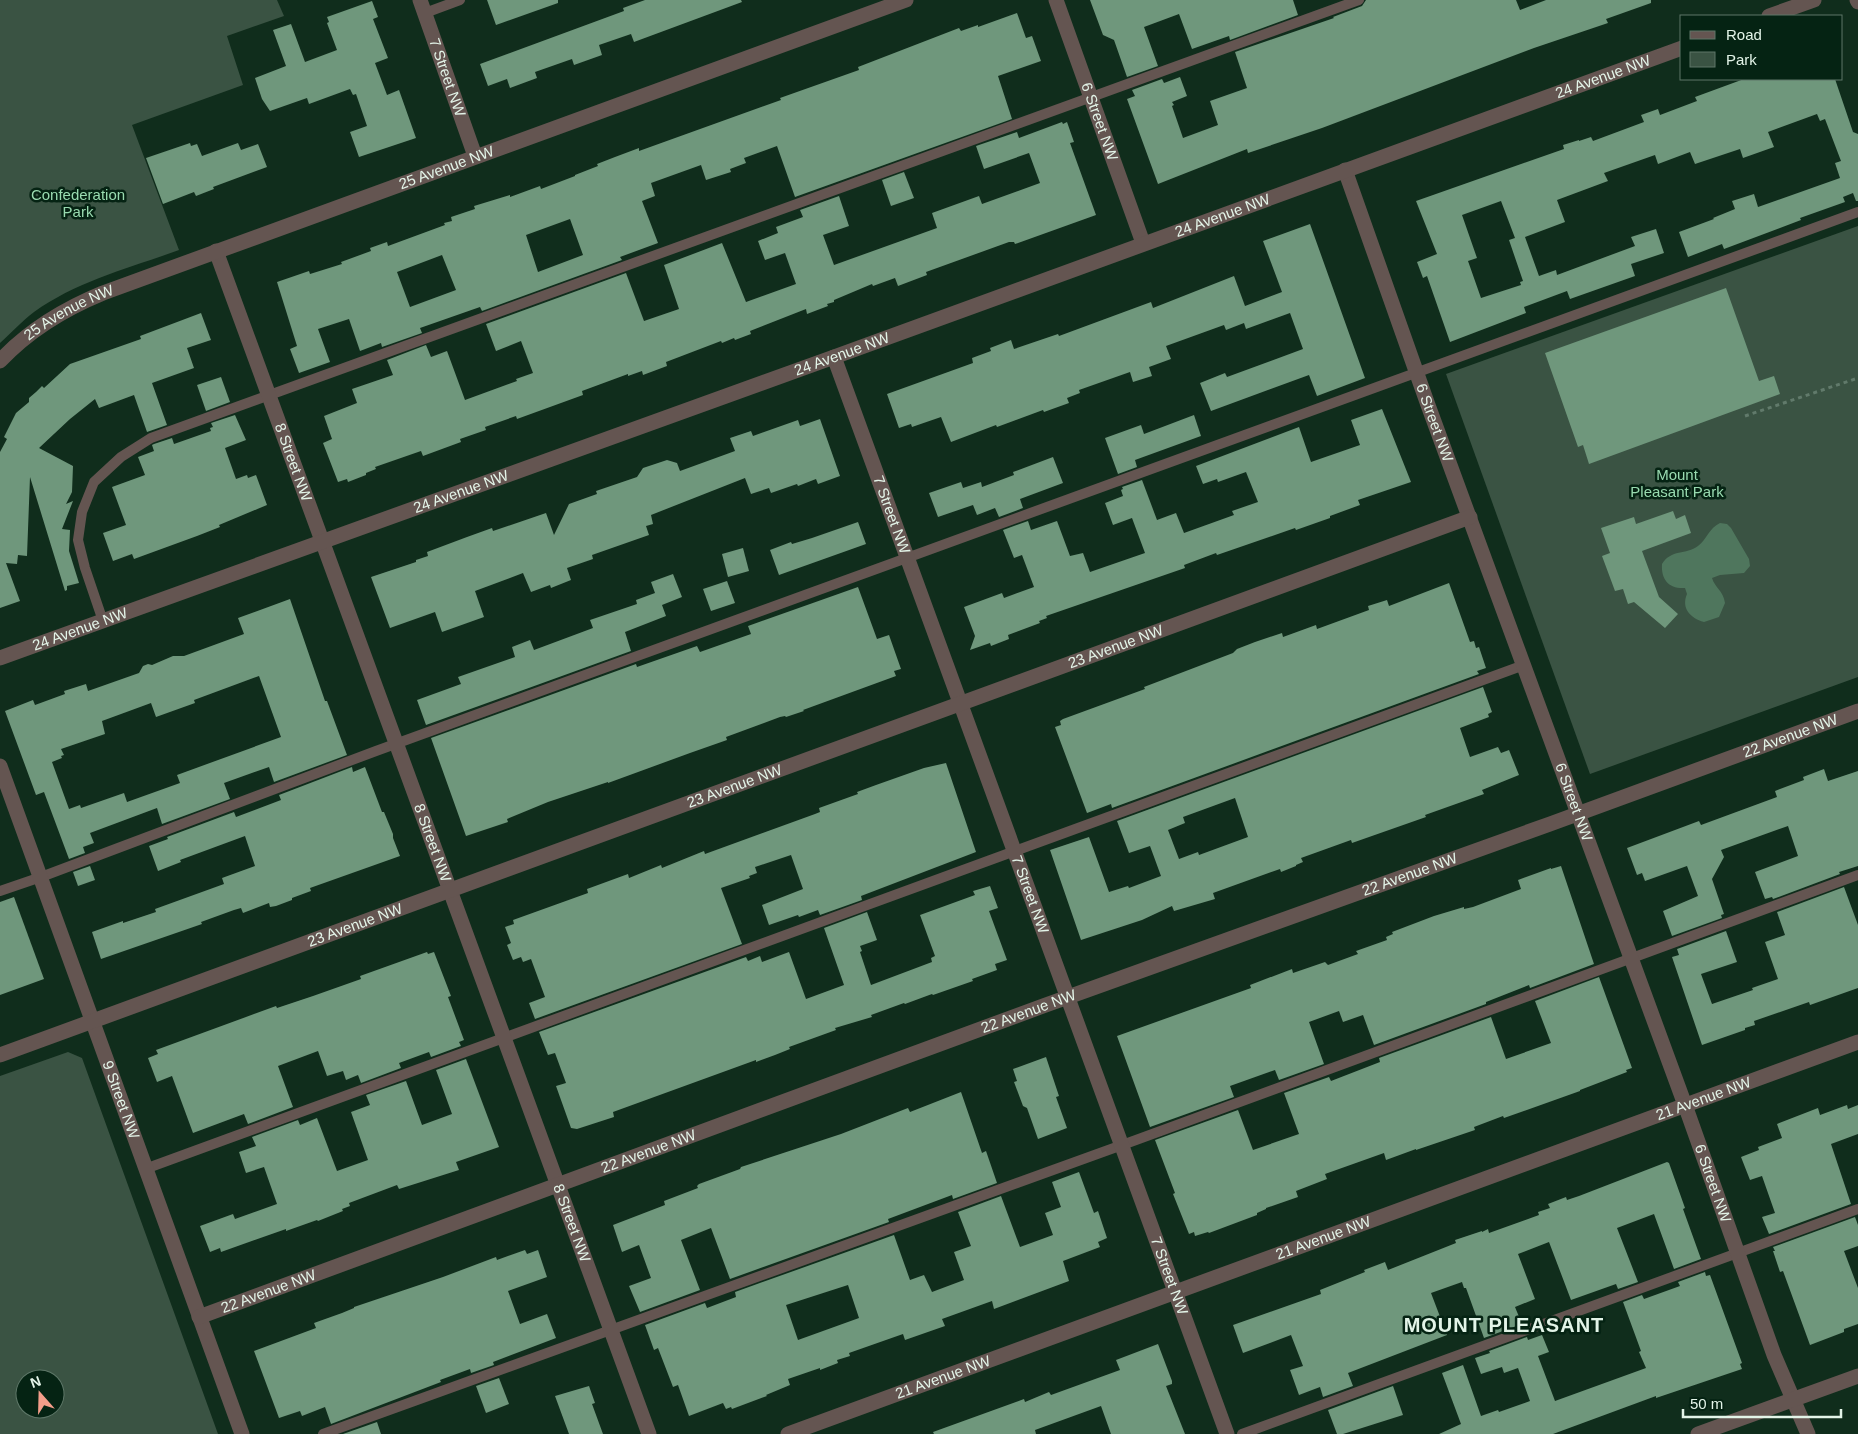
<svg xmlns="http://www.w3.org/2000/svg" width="1858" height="1434" font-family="Helvetica,sans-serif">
<rect width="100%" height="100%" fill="#102d1c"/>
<g fill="#3a5343" fill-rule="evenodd">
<path d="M0 0H277L284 16 227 36 243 85 132 125 179 250C130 268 77 281 34 312 22 321 11 333 0 343Z"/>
<path d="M1858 226V677L1590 774 1446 374Z"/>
<path d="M68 1052 82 1058 218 1434H0V1076ZM25 1379H55V1409H25Z"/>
</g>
<path fill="#4f765d" d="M1720 523 1727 524 1731 528 1749 559 1750 566 1744 573 1720 575 1712 578C1715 588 1723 590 1725 603L1719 617 1704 622C1690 618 1681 608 1687 594L1685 588C1669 589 1661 580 1662 564 1671 549 1686 555 1698 546 1707 539 1709 528 1720 523Z"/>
<g fill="#6f977c" fill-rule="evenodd">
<path d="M487 0H558V3L496 25Z"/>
<path d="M645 0H741L742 2 634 42 631 34 599 45 602 55 574 65 572 59 535 72 537 78 510 88 507 79 488 86 480 64 624 11 623 8Z"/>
<path d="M1090 0H1293L1298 15 1230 40 1229 36 1192 49 1179 14 1144 27 1158 66 1127 77 1114 40 1103 35Z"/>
<path d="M1366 0H1516L1520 10 1546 0H1651V3L1606 19 1608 23 1534 48 1322 128 1248 153 1247 149 1158 184 1127 99 1135 96 1132 90 1162 79 1164 83 1180 77 1187 96 1172 102 1174 105 1172 106 1183 138 1218 125 1210 101 1247 88 1235 52 1334 18 1333 17 1362 6Z"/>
<path d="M372 1 378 17 373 19 388 58 375 63 387 95 399 90 416 138 359 157 350 132 367 126 356 94 353 95 350 89 309 104 307 98 270 111 262 99 255 78 286 66 273 30 291 24 305 62 337 50 327 23 329 22 327 17Z"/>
<path d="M1017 13 1026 38 1032 36 1041 61 998 76 1012 119 795 197 777 146 744 158 746 163 730 169 731 172 706 180 701 165 651 183 655 196 642 201 658 243 620 257 622 260 482 311 480 307 420 328 422 333 382 347 381 343 360 351 349 319 318 329 330 362 299 373 290 349 297 346 277 282 309 271 310 274 342 264 341 262 371 251 370 248 387 242 388 246 445 225 444 223 452 221 451 217 475 209 474 206 510 195V197L540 186 541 189 575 176V175L598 166 597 164 615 157 639 148V151L781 100 780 98 859 70 858 67 959 28 961 31 978 25V27ZM570 219 583 255 538 272 526 235ZM442 255 456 290 410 307 397 272Z"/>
<path d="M1744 79H1835L1853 132 1858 134V201H1856L1853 193 1843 197 1845 202 1800 218 1801 220 1724 249 1722 244 1688 257 1679 232 1714 219 1713 218 1735 209 1732 201 1754 194 1758 207 1840 178 1835 163 1841 161 1825 119 1820 121 1817 114 1768 132 1774 147 1743 158 1740 149 1695 164 1690 152 1658 164 1655 155 1604 173 1608 181 1557 200 1565 222 1525 237 1539 276 1556 270 1557 275 1635 246 1631 237 1656 229 1664 253 1631 264 1635 276 1570 299 1567 291 1524 307 1526 313 1450 342 1427 276 1423 278 1417 262 1437 254 1416 201 1564 149 1563 145 1579 140V141L1591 137 1593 141 1644 122 1641 115 1658 109 1660 115 1697 101 1695 97ZM1501 201 1515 238 1509 240 1523 281 1520 282 1521 285 1481 298 1468 261 1477 258 1462 215Z"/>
<path d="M1062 122 1063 124 1067 122 1074 142 1070 143 1096 215 1015 244 1014 242H1009L926 272 927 275 898 286 895 278 873 286 872 284 834 300V302L827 304 828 306 807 314 806 309 750 331 751 334 735 340 734 338 722 343 721 341 666 362 667 366 643 375 642 371 628 376V374L582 391 583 395 517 419 516 416 485 427 486 430 460 439 461 442 423 456 421 451 375 467 376 469 366 473V475L348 482 347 479 338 482 323 443 332 439 324 416 357 403 352 389 393 375 387 360 426 345 431 357 447 351 465 400 517 381 516 379 533 373 521 341 496 351 486 324 626 273 644 321 679 309 664 265 722 243 746 302 796 284 785 253 765 260 758 241 778 233 776 227 803 217 800 210 839 196 849 226 823 235 834 265 937 228 932 213 979 196 982 204 1040 183 1029 153 984 169 976 146 1017 132 1019 138Z"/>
<path d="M190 143 191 146 197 144 202 156 238 143 241 150 258 144 267 167 213 187 214 189 196 196 194 192 163 204 146 158Z"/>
<path d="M904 172 914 198 891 206 882 180Z"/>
<path d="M1310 224 1365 378 1317 396 1309 375 1211 411 1200 383 1225 373 1227 377 1303 349 1290 313 1246 329 1244 323 1226 330 1224 325 1166 346 1171 359 1149 367 1152 376 1133 382 1130 372 1079 390 1080 393 1067 398 1069 403 1044 412 1043 410 997 427 996 425 951 442 941 417 912 427 911 424 899 428 887 394 973 363 972 358 991 351 990 348 1011 340 1014 349 1058 334 1059 336 1151 302 1153 308 1234 276 1245 306 1282 292 1263 241Z"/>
<path d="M1726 288 1759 381 1774 376 1780 394 1589 464 1583 445 1578 447 1545 353Z"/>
<path d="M201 313 211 340 187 348 194 368 152 383 167 425 147 432 134 395 99 408 95 399 70 419 39 448 73 466 72 492 66 504 73 501 62 529 70 530 69 551 79 583 67 586V590L65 591 30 477 27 556 18 555 17 564 6 563 20 601 0 608V452L7 439 4 437 16 413 29 402V398L36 392 42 386 44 388 70 364 141 339 140 336Z"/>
<path d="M221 377 230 402 206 411 197 385Z"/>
<path d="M1382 409 1411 482 1358 500 1360 505 1330 516V518L1296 530 1295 528 1217 555 1216 553 1184 565 1185 568 1046 616 1047 618 1039 621 1040 623 1008 635 1009 639 991 646 990 643 970 650 975 636 964 607 1002 593 1004 598 1034 587 1022 555 1014 558 1003 530 1028 521 1031 530 1057 521 1070 556 1083 553 1090 572 1145 553 1132 518 1113 525 1105 503 1123 496 1121 490 1123 489 1122 487 1142 480 1157 520 1176 513 1184 533 1234 515 1232 511 1258 502 1246 472 1218 482 1217 479 1203 484 1196 466 1299 427 1311 462 1360 445 1351 420Z"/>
<path d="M235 415 246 440 225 448 236 479 247 475 248 478 256 475 267 505 219 525 220 527 197 536 134 559 132 554 113 561 103 533 126 525 112 487 145 475 138 457 154 451 152 445 154 444 172 438 174 444 211 431 210 428 213 427 211 423Z"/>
<path d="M1194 415 1201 436 1135 460 1137 467 1118 474 1105 438 1141 425 1144 434Z"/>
<path d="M820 419 840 476 818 484 816 479 798 486 797 484 771 493 769 488 751 494 745 478 651 515 653 524 646 526 649 535 592 555 593 559 567 568 571 580 551 588 550 585 531 592 523 573 475 591 484 617 442 632 435 612 390 628 371 577 416 562V560L428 556 427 552 467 537 492 528 493 531 546 513 554 535 569 504 597 494 596 491 637 477 643 468 667 460 677 463 680 471 735 451 730 438 751 431 753 436 798 420 800 426Z"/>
<path d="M1053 457 1063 483 1020 499 1023 508 999 517 995 508 977 515 973 505 938 517 929 493 961 482 963 488 981 482 982 487 1014 475 1013 472Z"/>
<path d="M1673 511 1676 519 1685 515 1691 533 1642 551 1659 597 1678 614 1665 628 1634 602 1628 604 1623 589 1615 591 1602 556 1610 553 1601 528 1634 517 1636 524Z"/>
<path d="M858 522 866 544 779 575 770 550 791 542 792 544 812 538Z"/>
<path d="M743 548 749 571 728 577 722 554Z"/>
<path d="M673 574 682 597 662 605 666 616 625 632 631 651 426 725 417 700 461 684 458 677 515 657 512 647 530 640 534 650 593 628 590 620 637 604 636 600 655 593 651 582Z"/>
<path d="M727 581 735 603 711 611 703 589Z"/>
<path d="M1449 583 1470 642 1474 641 1476 648 1479 647 1486 668 1477 671 1479 674 1112 808 1111 804 1087 813 1055 727 1061 725 1060 721 1063 719 1145 689 1144 687 1233 653 1237 649 1255 642 1282 633 1283 637 1316 625 1317 629 1369 610 1368 606 1387 600 1389 606Z"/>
<path d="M858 587 877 639 889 635 901 669 894 671 896 676 803 710 804 711 786 717 785 716 780 717 726 737 727 740 690 753 608 783V782L548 802 507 819 508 822 466 836 431 738 636 664 637 667 697 646 700 652 751 634 748 626Z"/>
<path d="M290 599 325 701H327L347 755 274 782 269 767 224 783 230 799 162 824 157 808 90 833 94 843 83 847 85 853 69 859 44 792 36 795 5 711 33 700 35 705 65 694 64 691 86 684 88 691 139 673 143 666 148 664 152 665 173 656H184L244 634 238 618ZM259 676 281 737 177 775 180 783 127 802 124 793 81 808 80 805 69 809 52 762 62 758 61 756 64 755 61 749 105 734 102 721 151 703 156 717 195 703 194 700Z"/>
<path d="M1483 687 1492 712 1488 714 1489 717 1460 728 1470 757 1498 747 1501 753 1509 750 1519 775 1482 790 1484 794 1425 815 1426 817 1352 843 1351 840 1301 858 1303 862 1296 865V866L1281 872 1280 869 1213 893 1215 899 1174 911 1172 906 1142 920 1081 940 1050 850 1089 837 1109 892 1128 886 1129 888 1161 876 1150 846 1129 853 1117 821ZM1235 798 1248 837 1199 855 1198 852 1179 859 1168 830 1185 823 1183 817Z"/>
<path d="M946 763 976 852 861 896 862 900 820 915 818 910 799 917 798 915 769 925 762 905 803 889 791 855 755 867 757 873 749 876 750 878 721 888 742 944 535 1019 529 1003 545 997 531 959 523 962 521 957 513 960 507 945 511 943 505 927 514 924 513 920 588 893 587 889 628 874 629 878 661 865 662 868 704 851 705 854 815 814 820 812 819 808 858 794 857 792 876 785 924 768Z"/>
<path d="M352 767 353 772 365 767 382 812H384L393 834V838L400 856 310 888 311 891 292 898V900L276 906 270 907 269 903 243 913 241 908 234 910 201 922 202 924 101 959 92 932 123 921V923L156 912 155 909 224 884 222 878 255 866 245 836 180 860 181 862 158 871 149 846 168 839 167 837 234 812 236 817 281 800 279 795Z"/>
<path d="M1824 769 1828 781 1858 771V866L1839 872 1840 874 1773 899 1772 897 1765 899 1755 872 1798 856 1788 826 1721 850 1724 857 1712 879 1724 914 1721 915 1722 918 1672 936 1663 911 1698 896 1687 866 1645 881 1642 873 1637 875 1627 848 1699 821 1701 825 1777 797 1775 791 1804 780 1803 777Z"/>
<path d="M90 866 95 880 78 886 73 872Z"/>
<path d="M1561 866 1594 964 1530 988 1529 985 1486 1002V1004L1374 1045 1363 1015 1343 1022 1339 1011 1309 1022 1324 1064 1279 1080 1275 1070 1230 1086 1234 1097 1150 1127 1117 1036 1251 988 1250 985 1292 969 1293 973 1325 962 1328 965 1358 954 1356 951 1387 940 1386 937 1393 934 1392 932 1434 916 1464 907V909L1473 907 1521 889 1518 880 1551 868V869Z"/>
<path d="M990 886 998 908 989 911 1007 960 995 964 997 970 972 979 973 981 933 995 932 994 905 1004 904 1003 871 1015 872 1017 835 1028 836 1030 789 1047 790 1049 775 1055 756 1062V1060L613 1112 614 1117 577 1129 571 1128 556 1086 566 1083 555 1053 548 1055 539 1032 746 957 748 961 760 956 762 962 789 952 806 999 844 985 824 928 867 912 877 940 860 946 862 951 860 952 871 985 932 962 931 958 935 956 920 915 975 895 973 891Z"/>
<path d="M1844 887 1858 925V988L1810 1005 1809 1002 1754 1021 1755 1025 1745 1028V1030L1702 1045 1672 957 1679 955 1677 949 1726 931 1737 962 1701 974 1712 1004 1753 990 1752 988 1778 979 1765 942 1785 935 1777 912Z"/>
<path d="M14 897 44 979 0 995V902Z"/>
<path d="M427 952 428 954 434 952 451 996 448 997 464 1040 459 1042 461 1046 431 1057 429 1052 399 1063 401 1068 361 1083 358 1075 346 1080 343 1071 327 1076 318 1051 278 1066 293 1107 248 1124 244 1114 193 1133 172 1076 157 1082 148 1058 158 1054 156 1050 276 1006 277 1008 313 996 361 979 360 976Z"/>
<path d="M1599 977 1632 1068 1626 1070 1627 1072 1580 1090V1091L1504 1118 1503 1116 1474 1127 1475 1130 1416 1150V1149L1386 1160 1384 1153 1325 1174 1327 1179 1296 1191 1298 1197 1266 1208V1209L1257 1213V1215L1209 1233 1208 1232 1195 1236 1194 1232 1189 1234 1173 1194 1175 1193 1155 1140 1238 1110 1253 1150 1299 1134 1284 1093 1329 1077 1331 1081 1380 1062 1379 1058 1491 1017 1506 1059 1551 1043 1535 1001Z"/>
<path d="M1046 1057 1059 1096 1056 1097 1067 1128 1038 1139 1027 1108 1023 1106 1014 1082 1017 1081 1013 1069Z"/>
<path d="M466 1059 499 1147 456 1162 459 1170 399 1189 397 1185 349 1203 350 1206 342 1209 343 1211 318 1221 317 1220 286 1231V1229L221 1252 220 1248 210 1252 200 1226 233 1214 235 1219 277 1204 264 1167 246 1173 239 1152 256 1146 252 1137 298 1120 300 1125 317 1118 337 1171 368 1160 351 1112 370 1105 366 1095 406 1081 422 1125 452 1114 436 1070Z"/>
<path d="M961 1092 982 1153 986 1151 997 1183 953 1199 952 1195 888 1219 889 1222 730 1279 711 1228 681 1240 700 1290 640 1312 629 1286 651 1278 639 1245 622 1252 613 1225 665 1205 664 1201 698 1188 697 1186 699 1184 740 1169 741 1167 841 1134 908 1108 910 1112Z"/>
<path d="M1847 1105 1848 1109 1858 1105V1134L1831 1144 1851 1204 1769 1234 1762 1217 1775 1213 1762 1176 1750 1180 1741 1157 1759 1150 1758 1147 1782 1138 1777 1124 1818 1108 1820 1115Z"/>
<path d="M1667 1162 1669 1163 1685 1208 1683 1209 1701 1259 1674 1269 1654 1214 1617 1228 1638 1282 1618 1289 1616 1284 1571 1300 1549 1242 1518 1254 1535 1299 1515 1307 1522 1324 1484 1338 1466 1288H1464L1462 1282 1431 1293 1447 1335 1348 1373 1353 1386 1323 1397 1320 1387 1299 1395 1290 1370 1303 1366 1291 1335 1243 1353 1233 1325 1321 1294 1320 1290 1365 1272 1364 1270 1385 1262 1388 1270 1456 1243 1455 1240 1482 1231V1232L1488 1229 1489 1233 1539 1215 1538 1212 1550 1208 1548 1204 1566 1197 1567 1200 1579 1196Z"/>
<path d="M1079 1172 1094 1213 1098 1211 1107 1238 1098 1242 1100 1247 1063 1261 1069 1281 994 1309 992 1301 942 1319 945 1326 905 1340 903 1334 849 1353 850 1356 837 1360 838 1363 820 1370V1368L788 1379 790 1385 766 1395 767 1396 732 1409 731 1407 726 1409 723 1403 689 1416 678 1385 673 1387 658 1348 654 1350 645 1325 705 1303 707 1308 736 1297 735 1292 894 1235 910 1280 924 1275 932 1292 964 1280 954 1252 971 1246 958 1212 1001 1196 1020 1247 1053 1235 1045 1213 1061 1207 1052 1182ZM848 1285 859 1318 798 1340 786 1305Z"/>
<path d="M1855 1217 1858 1225V1246L1844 1251 1858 1288V1324L1844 1329V1332L1810 1345 1783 1271 1780 1272 1773 1251H1775L1773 1247Z"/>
<path d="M525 1250 527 1254 538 1250 547 1277 508 1291 520 1324 547 1314 556 1338 493 1362 494 1365 471 1373 470 1369 440 1380 441 1382 331 1424 325 1407 302 1416 300 1411 279 1418 254 1351 316 1328 314 1323 342 1313 354 1308V1307L443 1277 496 1257 497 1260Z"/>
<path d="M1705 1272 1706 1276 1710 1275 1742 1363 1740 1364 1742 1369 1656 1398V1396L1553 1434H1439L1461 1424 1442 1373 1463 1365 1481 1416 1498 1410 1499 1412 1530 1401 1518 1368 1504 1373 1502 1367 1481 1374 1475 1358 1490 1353 1489 1351 1527 1337 1528 1340 1542 1335 1549 1352 1538 1356 1555 1401 1646 1368 1639 1352 1641 1351 1623 1302 1642 1295 1644 1299 1680 1286 1678 1282Z"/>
<path d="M1158 1344 1172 1381V1384L1166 1386 1185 1434H1111L1101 1406 1035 1430 1036 1434H934L933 1432 1024 1399 1025 1402 1049 1392 1051 1395 1120 1370 1116 1360Z"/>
<path d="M499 1378 509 1404 486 1413 476 1386Z"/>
<path d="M589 1386 595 1403 592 1404 603 1434H569L555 1396Z"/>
<path d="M1393 1386 1403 1415 1343 1434H1337L1328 1410Z"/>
<path d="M377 1422 381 1434H343Z"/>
</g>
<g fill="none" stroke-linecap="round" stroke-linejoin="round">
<path stroke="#617a6b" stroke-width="3" stroke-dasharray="4 4" stroke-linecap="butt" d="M1745 416 1858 378"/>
<g stroke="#645551" stroke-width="10">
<path d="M425 13 460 0"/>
<path d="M103 621 85 568 78 540 82 512 94 482 121 457 151 438 1359 0"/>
<path d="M0 891 41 877 376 751 1858 212"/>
<path d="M145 1169 1524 665"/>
<path d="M323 1434 1136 1140 1858 875"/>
<path d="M1242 1434 1858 1209"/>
</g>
<g stroke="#645551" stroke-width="15">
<path id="s1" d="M420 0 475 156"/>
<path id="s2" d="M1056 0 1143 243"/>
<path d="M1857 0 1858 2"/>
<path d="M1769 16 1814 0"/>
<path id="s3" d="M1345 170 1428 405 1685 1105 1774 1355 1808 1434"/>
<path id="s4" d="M216 251 649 1434"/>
<path id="s5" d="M834 357 1227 1434"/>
<path id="s6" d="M0 361C29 330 64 309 103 293L906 0"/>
<path id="s7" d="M0 658 834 357 1682 48"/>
<path id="s8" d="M0 766 242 1434"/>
<path id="s9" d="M0 1055 1470 517"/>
<path id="s10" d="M199 1317 1043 1006 1550 824 1858 711"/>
<path id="s11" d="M788 1434 1858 1042"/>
</g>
<path stroke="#645551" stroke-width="15" d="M1698 1434 1858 1376"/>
</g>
<g text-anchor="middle" stroke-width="5" stroke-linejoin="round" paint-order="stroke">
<g font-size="15" fill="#e3f4e8" stroke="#052313">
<text dy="5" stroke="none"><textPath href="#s7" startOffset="1705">24 Avenue NW</textPath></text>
<text dy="5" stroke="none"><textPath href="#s1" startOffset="82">7 Street NW</textPath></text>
<text dy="5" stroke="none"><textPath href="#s2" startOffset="129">6 Street NW</textPath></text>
<text dy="5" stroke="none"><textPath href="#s6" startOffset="490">25 Avenue NW</textPath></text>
<text dy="5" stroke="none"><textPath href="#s7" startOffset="1300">24 Avenue NW</textPath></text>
<text dy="5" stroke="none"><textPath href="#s6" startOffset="85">25 Avenue NW</textPath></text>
<text dy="5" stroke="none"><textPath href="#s7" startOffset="895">24 Avenue NW</textPath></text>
<text dy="5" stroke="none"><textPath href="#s3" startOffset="268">6 Street NW</textPath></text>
<text dy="5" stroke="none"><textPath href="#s4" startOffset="225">8 Street NW</textPath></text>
<text dy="5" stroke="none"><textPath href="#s7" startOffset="490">24 Avenue NW</textPath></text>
<text dy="5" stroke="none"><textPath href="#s5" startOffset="168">7 Street NW</textPath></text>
<text dy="5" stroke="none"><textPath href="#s7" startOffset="85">24 Avenue NW</textPath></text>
<text dy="5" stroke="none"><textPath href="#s9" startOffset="1188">23 Avenue NW</textPath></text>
<text dy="5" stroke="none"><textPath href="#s10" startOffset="1694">22 Avenue NW</textPath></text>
<text dy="5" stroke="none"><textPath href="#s9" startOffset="782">23 Avenue NW</textPath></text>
<text dy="5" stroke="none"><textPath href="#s3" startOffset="672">6 Street NW</textPath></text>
<text dy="5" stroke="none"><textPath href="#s4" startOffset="630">8 Street NW</textPath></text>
<text dy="5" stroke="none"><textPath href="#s10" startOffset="1289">22 Avenue NW</textPath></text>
<text dy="5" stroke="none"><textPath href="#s5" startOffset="572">7 Street NW</textPath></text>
<text dy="5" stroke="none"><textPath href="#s9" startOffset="378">23 Avenue NW</textPath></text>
<text dy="5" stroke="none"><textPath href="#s10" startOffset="884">22 Avenue NW</textPath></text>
<text dy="5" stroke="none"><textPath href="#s11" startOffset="975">21 Avenue NW</textPath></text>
<text dy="5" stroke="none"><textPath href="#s8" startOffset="355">9 Street NW</textPath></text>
<text dy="5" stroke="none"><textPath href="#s10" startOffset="479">22 Avenue NW</textPath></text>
<text dy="5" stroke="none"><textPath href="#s3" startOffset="1078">6 Street NW</textPath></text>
<text dy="5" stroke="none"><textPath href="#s4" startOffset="1035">8 Street NW</textPath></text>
<text dy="5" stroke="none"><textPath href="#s11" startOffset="570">21 Avenue NW</textPath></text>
<text dy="5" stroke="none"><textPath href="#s5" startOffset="978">7 Street NW</textPath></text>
<text dy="5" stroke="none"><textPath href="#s10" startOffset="74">22 Avenue NW</textPath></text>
<text dy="5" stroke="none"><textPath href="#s11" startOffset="165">21 Avenue NW</textPath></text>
</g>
<g font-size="15" fill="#99dbb0" stroke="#052313">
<text x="78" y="200">Confederation<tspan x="78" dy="17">Park</tspan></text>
<text x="1677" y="480">Mount<tspan x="1677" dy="17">Pleasant Park</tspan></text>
</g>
<g font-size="20" font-weight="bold" letter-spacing="1" fill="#e3f4e8" stroke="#052313">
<text x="1504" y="1332">MOUNT PLEASANT</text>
</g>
</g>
<rect x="1680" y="15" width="162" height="65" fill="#052313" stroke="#5e7768"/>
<rect x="1690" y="31" width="25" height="8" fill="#645551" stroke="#5e7768"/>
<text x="1726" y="40" font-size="15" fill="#e3f4e8">Road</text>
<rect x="1690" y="52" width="25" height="15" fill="#3a5343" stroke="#5e7768"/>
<text x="1726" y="65" font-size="15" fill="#e3f4e8">Park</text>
<g transform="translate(40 1394) rotate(340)"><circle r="24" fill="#052313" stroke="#5e7768"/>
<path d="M0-4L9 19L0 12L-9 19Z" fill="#f49e8a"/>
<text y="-8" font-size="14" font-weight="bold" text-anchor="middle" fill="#e3f4e8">N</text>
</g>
<path d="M1683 1409v8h158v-8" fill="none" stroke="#e3f4e8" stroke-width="2.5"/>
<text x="1690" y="1409" font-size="15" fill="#e3f4e8" stroke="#052313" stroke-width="4" paint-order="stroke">50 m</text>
</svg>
